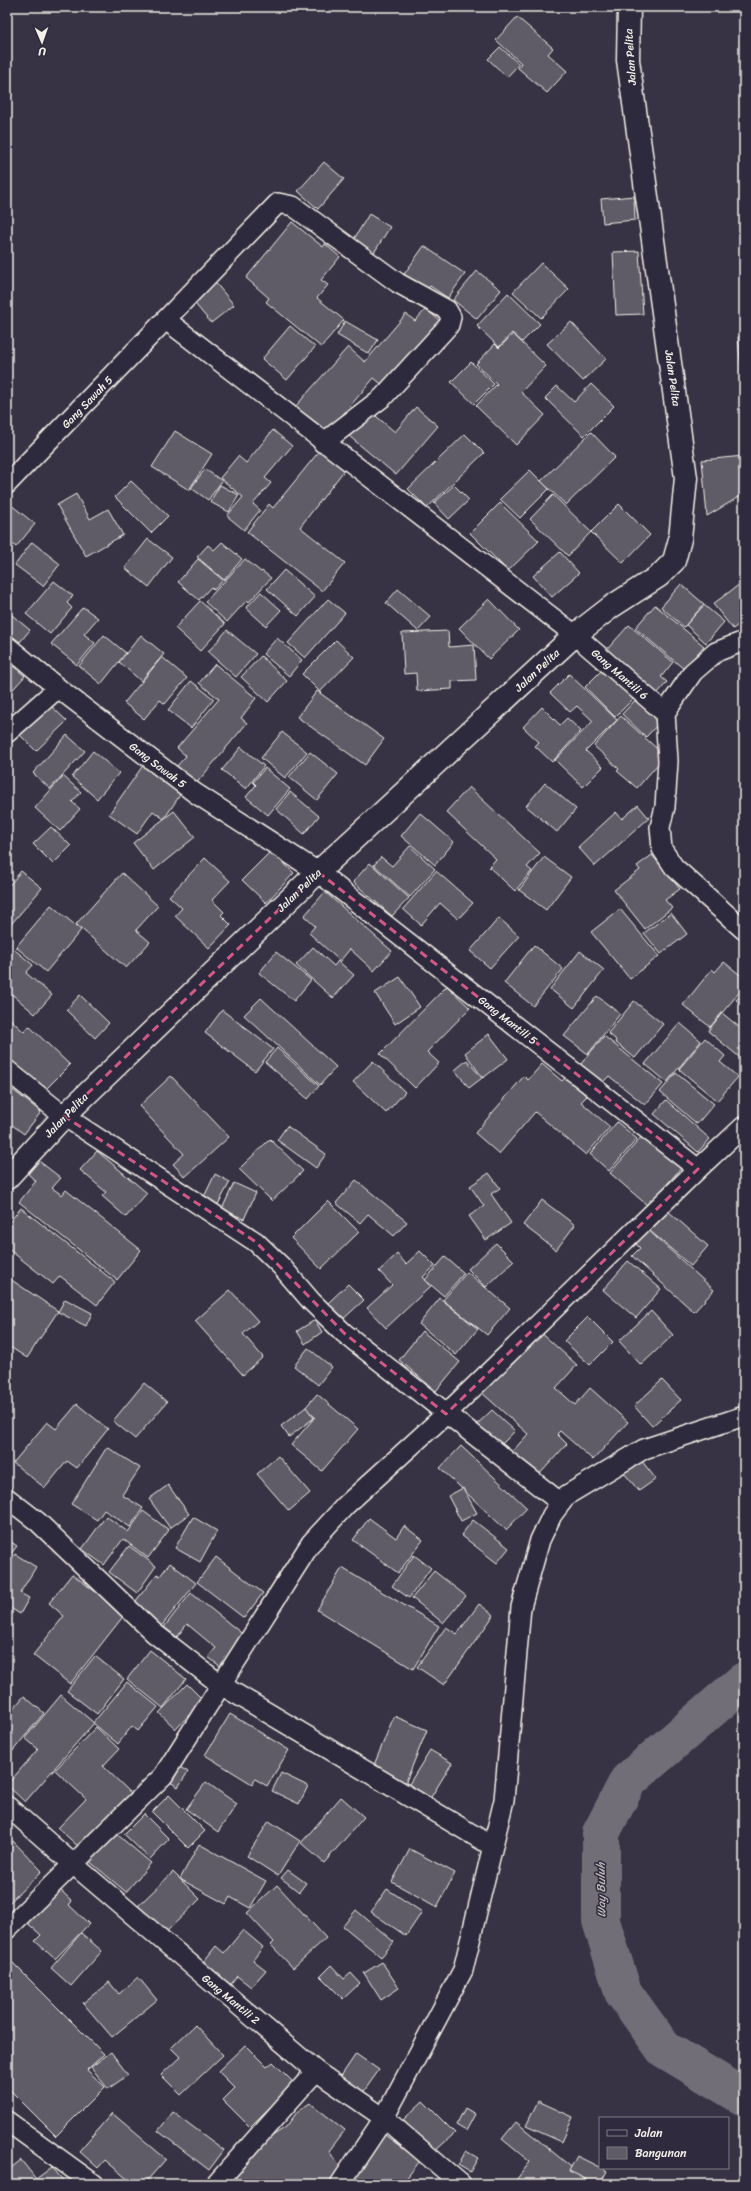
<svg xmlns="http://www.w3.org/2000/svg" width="751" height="2191" font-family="Sriracha,sans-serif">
<rect width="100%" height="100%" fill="#373244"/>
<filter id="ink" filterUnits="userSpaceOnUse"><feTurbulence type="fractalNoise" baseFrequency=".025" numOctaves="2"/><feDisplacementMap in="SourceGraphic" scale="8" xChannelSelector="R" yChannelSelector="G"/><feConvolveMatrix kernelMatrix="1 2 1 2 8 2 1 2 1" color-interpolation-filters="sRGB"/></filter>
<g filter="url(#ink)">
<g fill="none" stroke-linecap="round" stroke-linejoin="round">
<path stroke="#726e77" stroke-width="38" d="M744 1681 628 1781 601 1833V1921L623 1992 664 2049 744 2097"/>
</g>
<g fill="#5f5c67" stroke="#f4f1e8">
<path d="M517 17 553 48 548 54 567 71 547 93 518 68 521 63 496 40Z"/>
<path d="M500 47 519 64 507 77 488 59Z"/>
<path d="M324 162 344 179 318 209 298 191Z"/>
<path d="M634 196 635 220 603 223 601 199Z"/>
<path d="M369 214 390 227 372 256 351 244Z"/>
<path d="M292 222 323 247 325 244 340 257 321 280 328 285 317 298 344 320 321 347 266 302 269 298 246 278Z"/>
<path d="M424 246 465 274 448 298 430 286 423 295 400 280Z"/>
<path d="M639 251 643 314 616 315 613 252Z"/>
<path d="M541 263 569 289 541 318 513 292Z"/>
<path d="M477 271 501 290 477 319 453 300Z"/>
<path d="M214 281 234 305 211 323 191 299Z"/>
<path d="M508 293 540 324 522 342 512 333 499 347 477 326Z"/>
<path d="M426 309 442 323 386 388 374 378 326 434 295 407 348 347 365 362 406 314 415 321Z"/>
<path d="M345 321 378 340 369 354 337 335Z"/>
<path d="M571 322 606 359 583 381 547 344Z"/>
<path d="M290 326 315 347 287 380 262 359Z"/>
<path d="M513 334 546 366 521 392 545 415 516 445 476 406 497 384 476 364 495 344 499 348Z"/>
<path d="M744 336V404L738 337Z"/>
<path d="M471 362 494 384 474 404 451 382Z"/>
<path d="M591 384 614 406 584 436 545 398 557 386 574 402Z"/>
<path d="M416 407 438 426 396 475 349 436 370 411 395 432Z"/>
<path d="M273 430 292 446 265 478 271 483 253 504 260 510 244 530 227 516 243 497 220 478 238 456 246 463Z"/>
<path d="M175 431 212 454 189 490 152 467Z"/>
<path d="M591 432 615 457 566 505 541 481Z"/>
<path d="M465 434 484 453 427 508 408 489Z"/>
<path d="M321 449 346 468 300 527 345 563 322 591 247 532 269 504 273 508Z"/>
<path d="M744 456V494L707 516 702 460Z"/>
<path d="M205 469 222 481 208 500 191 488Z"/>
<path d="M530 470 549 489 520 518 500 499Z"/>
<path d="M131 481 168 516 151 533 115 497Z"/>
<path d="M220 485 239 495 229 512 210 502Z"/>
<path d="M454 485 469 500 449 519 434 503Z"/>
<path d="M76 494 90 519 108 509 123 535 86 556 57 505Z"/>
<path d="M553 495 591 532 568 556 530 519Z"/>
<path d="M500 503 539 541 508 571 470 533Z"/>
<path d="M10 504 35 524 16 547 11 543 7 548V507Z"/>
<path d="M619 504 650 535 623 563 591 532Z"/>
<path d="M148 539 172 557 149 587 125 568Z"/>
<path d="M32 542 60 564 43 586 15 565Z"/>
<path d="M222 542 242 559 224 580 197 557 208 545 214 550Z"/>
<path d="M560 552 579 573 552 597 533 576Z"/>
<path d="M198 559 223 580 214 590 211 587 199 600 178 582Z"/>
<path d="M245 559 261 572 262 571 271 578 249 602 247 600 227 622 205 602Z"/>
<path d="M284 570 315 597 298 616 267 589Z"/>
<path d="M54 581 73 596 67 603 72 608 50 634 26 614Z"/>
<path d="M744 581V620L733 629 713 604Z"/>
<path d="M681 584 704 604 684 627 661 607Z"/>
<path d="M398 589 431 617 418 631 386 603Z"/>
<path d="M261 592 281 610 266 626 246 608Z"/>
<path d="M328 599 345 613 305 658 288 643Z"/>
<path d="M489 599 519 630 489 659 459 628Z"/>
<path d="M200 601 225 624 200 651 175 628Z"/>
<path d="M655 605 704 646 684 669 635 628Z"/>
<path d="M704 605 724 622 706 643 686 625Z"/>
<path d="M83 607 98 618 84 634 95 643 77 665 51 644Z"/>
<path d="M7 611 30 630 20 642 7 632Z"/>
<path d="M629 625 673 662 661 677 667 682 653 699 602 655Z"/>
<path d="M227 630 256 654 236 677 208 652Z"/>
<path d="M448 631 449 647 474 645 476 680 452 681V689L417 691 416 673 404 674 402 633Z"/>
<path d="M104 635 126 653 101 684 79 666Z"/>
<path d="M141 635 164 654 141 681 119 662Z"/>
<path d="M277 638 302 660 289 676 263 654Z"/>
<path d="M336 640 354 657 320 692 302 674Z"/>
<path d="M261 656 287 681 268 702 241 677Z"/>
<path d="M162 657 187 678 165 704 160 700 144 719 124 703Z"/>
<path d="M7 661 25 676 7 696Z"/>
<path d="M215 664 256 698 241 718 247 723 195 785 175 768 186 756 177 748 219 699 199 683Z"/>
<path d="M604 668 634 698 615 717 585 687Z"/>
<path d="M569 674 617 720 586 751 603 767 583 787 555 760 593 721 577 706 570 712 550 693Z"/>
<path d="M191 681 214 699 191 728 168 710Z"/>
<path d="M317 691 384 739 365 765 297 717Z"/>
<path d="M641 694 658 710 653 716 660 722 646 737 622 714Z"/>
<path d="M50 705 67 721 36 751 20 735Z"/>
<path d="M542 707 560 725 567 718 581 731 552 762 535 746 539 742 523 727Z"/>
<path d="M621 716 665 756 637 788 617 771 619 769 594 746Z"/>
<path d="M282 732 307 752 285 778 261 758Z"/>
<path d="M67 735 85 751 50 789 33 773Z"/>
<path d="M241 747 264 766 246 789 222 770Z"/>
<path d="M93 751 119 773 97 799 72 777Z"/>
<path d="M310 752 338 774 317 800 289 777Z"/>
<path d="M144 764 182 792 164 819 153 811 137 834 109 814Z"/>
<path d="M265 768 290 789 268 815 246 797 256 785 253 782Z"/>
<path d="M63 776 81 792 72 802 80 809 60 831 35 808Z"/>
<path d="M545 783 576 809 557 832 526 806Z"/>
<path d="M469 787 540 853 527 867 532 871 515 891 489 867 496 859 446 812Z"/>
<path d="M290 792 319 816 304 834 276 809Z"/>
<path d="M638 805 649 818 595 866 578 847 616 812 622 819Z"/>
<path d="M174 811 195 837 154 870 133 843Z"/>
<path d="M420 813 454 842 435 865 401 836Z"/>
<path d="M51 827 71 846 53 864 33 844Z"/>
<path d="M410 846 435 869 410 897 374 865 381 857 392 866Z"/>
<path d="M271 851 294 873 266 903 242 880Z"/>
<path d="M652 855 680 889 665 900 672 908 645 929 614 890 640 870 637 866Z"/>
<path d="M544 857 571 877 546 910 519 890Z"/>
<path d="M205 858 230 881 212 900 224 912 221 915 231 925 209 948 175 916 182 908 169 896Z"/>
<path d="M370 863 409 898 392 916 353 882Z"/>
<path d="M21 871 42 888 7 929V888Z"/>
<path d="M436 871 473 903 458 919 440 903 421 925 403 909Z"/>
<path d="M122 873 158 906 136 930 150 942 126 968 76 924Z"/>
<path d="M325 892 392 951 374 971 350 949 340 961 309 933 315 926 304 916Z"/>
<path d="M51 905 81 930 46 972 16 947Z"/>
<path d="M620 909 659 956 630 979 591 932Z"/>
<path d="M671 913 687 934 661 954 644 933Z"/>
<path d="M499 918 519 936 490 968 470 951Z"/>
<path d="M534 945 563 969 533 1006 504 983Z"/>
<path d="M313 947 334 966 338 961 354 975 333 998 296 965Z"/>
<path d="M15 950 33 965 26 973 52 995 35 1014 7 990V959Z"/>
<path d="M580 951 604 970 574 1008 550 989Z"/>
<path d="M276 952 311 980 294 1001 259 973Z"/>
<path d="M724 962 744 978V987L710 1027 683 1005 712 969 715 972Z"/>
<path d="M400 977 420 1007 395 1024 375 993Z"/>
<path d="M447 986 470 1008 427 1052 439 1063 415 1088 380 1054Z"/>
<path d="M744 992V1007L736 1000Z"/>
<path d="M80 995 109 1023 95 1038 66 1010Z"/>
<path d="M597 996 620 1014 588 1054 564 1036Z"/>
<path d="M261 998 336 1067 320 1085 244 1015Z"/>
<path d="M634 1001 663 1024 635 1058 615 1042 616 1040 608 1033Z"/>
<path d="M222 1010 273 1049 255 1071 205 1033Z"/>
<path d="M722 1013 744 1031V1061L708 1031Z"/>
<path d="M7 1016 24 1032 29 1026 70 1065 42 1093 7 1059Z"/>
<path d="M680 1023 701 1041 667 1082 645 1064Z"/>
<path d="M489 1034 508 1059 483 1078 465 1053Z"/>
<path d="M604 1036 663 1084 645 1105 609 1076 602 1083 580 1065Z"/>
<path d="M705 1038 725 1056 720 1062 738 1077 717 1101 679 1069Z"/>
<path d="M277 1048 319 1086 308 1099 265 1062Z"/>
<path d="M467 1060 482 1078 469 1088 455 1070Z"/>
<path d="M373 1061 405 1092 386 1113 353 1082Z"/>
<path d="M542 1064 562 1081 565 1078 587 1096 581 1102 610 1127 586 1155 535 1112 499 1154 475 1133 524 1076 528 1080Z"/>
<path d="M676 1073 714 1104 697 1124 660 1092Z"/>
<path d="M171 1076 229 1137 185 1177 173 1164 184 1154 139 1106Z"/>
<path d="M13 1090 41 1112 24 1134 7 1121V1095L9 1096Z"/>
<path d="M666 1100 710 1139 698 1152 654 1114Z"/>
<path d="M617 1122 637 1139 609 1171 590 1154Z"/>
<path d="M287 1126 326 1154 316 1168 277 1140Z"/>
<path d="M644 1134 682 1167 648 1206 610 1173Z"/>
<path d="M270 1139 303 1171 272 1201 239 1169Z"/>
<path d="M97 1151 147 1193 126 1217 102 1196 106 1192 80 1170Z"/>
<path d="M39 1161 61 1178 52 1188 62 1195 66 1190 141 1250 117 1280 19 1202 36 1181 28 1174Z"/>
<path d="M489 1173 500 1188 491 1194 511 1223 486 1240 469 1216 484 1206 470 1186Z"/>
<path d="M215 1174 230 1182 216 1208 202 1201Z"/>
<path d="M356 1180 407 1222 394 1236 368 1214 360 1223 336 1203Z"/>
<path d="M234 1183 256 1193 244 1219 222 1209Z"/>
<path d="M542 1200 575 1225 556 1250 523 1225Z"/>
<path d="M328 1201 359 1232 321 1269 291 1238Z"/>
<path d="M21 1208 115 1282 97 1305 60 1276 53 1284 7 1248V1225Z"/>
<path d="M668 1211 708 1246 691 1266 650 1231Z"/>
<path d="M646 1228 714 1290 694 1312 632 1256 640 1248 633 1241Z"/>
<path d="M496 1243 514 1261 486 1287 468 1269Z"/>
<path d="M420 1251 435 1266 423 1277 431 1286 386 1328 367 1308 392 1285 379 1271 397 1254 406 1264Z"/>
<path d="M445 1257 464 1273 444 1296 425 1280Z"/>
<path d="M628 1261 661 1289 636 1318 603 1290Z"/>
<path d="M467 1272 510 1308 487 1335 443 1300Z"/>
<path d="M7 1277 58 1311 27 1358 7 1345Z"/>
<path d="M348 1284 364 1300 341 1321 326 1305Z"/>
<path d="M230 1290 258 1321 243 1334 263 1357 243 1375 195 1321Z"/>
<path d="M440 1298 478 1329 456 1355 419 1324Z"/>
<path d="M65 1299 92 1313 86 1326 58 1312Z"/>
<path d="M651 1311 673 1335 641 1365 619 1341Z"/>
<path d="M588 1317 613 1342 590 1365 564 1341Z"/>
<path d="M315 1320 322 1332 305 1344 297 1331Z"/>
<path d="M538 1330 577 1365 556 1388 575 1405 590 1388 628 1422 593 1460 560 1431 557 1434 567 1444 537 1477 511 1453 528 1434 481 1392Z"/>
<path d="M422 1331 460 1362 436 1391 399 1360Z"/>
<path d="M308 1348 332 1367 318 1385 294 1366Z"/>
<path d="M662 1380 681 1400 652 1426 634 1406Z"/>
<path d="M144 1383 167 1402 135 1439 113 1421Z"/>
<path d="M317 1394 358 1429 322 1471 291 1445 315 1417 305 1408Z"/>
<path d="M77 1404 108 1429 77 1468 67 1461 45 1488 13 1463 47 1422 56 1429Z"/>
<path d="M306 1407 314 1418 289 1437 281 1426Z"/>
<path d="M492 1410 515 1431 495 1451 472 1429Z"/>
<path d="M461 1446 527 1508 506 1530 440 1468Z"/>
<path d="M107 1447 140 1468 122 1495 143 1508 130 1527 104 1510 97 1520 71 1504Z"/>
<path d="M278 1456 310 1493 289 1511 257 1474Z"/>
<path d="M641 1460 656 1479 639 1491 624 1473Z"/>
<path d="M168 1485 189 1514 170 1528 149 1499Z"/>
<path d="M463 1488 477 1513 461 1521 448 1496Z"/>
<path d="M143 1511 169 1530 148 1558 123 1539 104 1565 82 1549 106 1516 128 1532Z"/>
<path d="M193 1517 217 1531 200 1562 175 1548Z"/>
<path d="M369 1518 396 1538 404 1526 423 1540 398 1573 353 1540Z"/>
<path d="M473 1520 509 1548 497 1563 461 1535Z"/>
<path d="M7 1539 17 1546 7 1559Z"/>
<path d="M129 1546 156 1566 137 1593 109 1572Z"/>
<path d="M15 1554 36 1567 20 1593 29 1598 20 1614 7 1606V1567Z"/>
<path d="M414 1555 431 1568 409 1598 392 1586Z"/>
<path d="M216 1557 263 1593 244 1618 197 1582Z"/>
<path d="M170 1563 196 1583 159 1629 131 1607 157 1574 160 1576Z"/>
<path d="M342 1568 439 1626 413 1669 317 1610Z"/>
<path d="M434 1571 466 1596 443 1623 412 1598Z"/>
<path d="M72 1574 125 1614 70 1684 33 1655 64 1616 49 1603Z"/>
<path d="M191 1593 245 1636 220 1666 208 1657 216 1648 187 1624 177 1637 164 1627Z"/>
<path d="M479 1604 494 1615 444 1685 417 1667 446 1627 457 1634Z"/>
<path d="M150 1650 186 1679 163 1708 127 1679Z"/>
<path d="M95 1656 124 1679 97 1714 67 1691Z"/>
<path d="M127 1682 158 1707 138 1731 132 1726 118 1744 93 1723Z"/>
<path d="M187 1684 203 1700 176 1729 159 1713Z"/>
<path d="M61 1695 94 1723 25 1802 7 1785 38 1749 25 1738Z"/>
<path d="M24 1696 44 1713 7 1758V1716Z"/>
<path d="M230 1714 289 1750 267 1786 255 1779 252 1784 205 1755Z"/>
<path d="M394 1716 427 1730 405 1784 372 1770Z"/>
<path d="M96 1727 119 1749 103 1766 133 1795 81 1849 58 1828 86 1799 55 1770Z"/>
<path d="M430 1750 452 1763 428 1802 406 1789Z"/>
<path d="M175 1764 188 1772 178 1787 165 1779Z"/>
<path d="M281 1773 308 1786 299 1804 272 1791Z"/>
<path d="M206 1782 237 1804 218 1832 186 1809Z"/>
<path d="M169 1795 205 1831 188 1848 152 1812Z"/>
<path d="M341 1797 364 1817 324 1863 301 1843Z"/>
<path d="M144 1814 169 1839 150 1859 124 1834Z"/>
<path d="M269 1821 300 1841 278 1876 247 1856Z"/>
<path d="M113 1831 151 1863 126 1892 88 1860Z"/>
<path d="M13 1841 42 1871 8 1904 7 1847Z"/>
<path d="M199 1844 266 1881 250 1908 230 1897 226 1904 180 1879Z"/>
<path d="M410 1849 455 1873 437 1907 392 1882Z"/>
<path d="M288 1870 306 1883 299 1892 281 1878Z"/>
<path d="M173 1872 200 1899 165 1933 138 1906Z"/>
<path d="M277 1885 326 1938 293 1968 271 1945 274 1942 247 1913Z"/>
<path d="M56 1886 72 1901 69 1905 89 1924 55 1959 35 1941 41 1935 24 1920Z"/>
<path d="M387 1889 422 1912 406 1936 371 1912Z"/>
<path d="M356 1910 394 1942 381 1957 343 1926Z"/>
<path d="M243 1930 263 1947 253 1960 266 1970 251 1987 237 1976 227 1988 200 1966 216 1946 224 1953Z"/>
<path d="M81 1933 102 1951 71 1986 51 1968Z"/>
<path d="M7 1957 104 2054 87 2070 105 2087 56 2136 7 2087 9 2069 7 2067Z"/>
<path d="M382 1962 399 1988 381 2000 364 1973Z"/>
<path d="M331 1965 344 1979 351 1973 360 1983 343 1999 320 1976Z"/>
<path d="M138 1977 157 2000 112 2037 83 2003 109 1982 119 1994Z"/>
<path d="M195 2025 223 2055 181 2095 161 2075 180 2057 171 2048Z"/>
<path d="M245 2045 267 2067 273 2062 294 2083 250 2127 223 2100 235 2088 218 2071Z"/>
<path d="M111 2052 128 2075 108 2089 91 2067Z"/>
<path d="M356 2054 379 2070 362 2094 339 2079Z"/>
<path d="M423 2101 455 2133 434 2152 403 2120Z"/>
<path d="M538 2101 573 2117 562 2142 526 2126Z"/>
<path d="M310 2103 345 2130 329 2151 341 2169 329 2184H227L257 2146 286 2127 298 2111Z"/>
<path d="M465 2108 475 2114 466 2131 456 2125Z"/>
<path d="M173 2112 224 2150 209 2170 158 2131Z"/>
<path d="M112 2113 166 2159 144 2184H133L105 2160 98 2168 79 2151Z"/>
<path d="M516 2122 592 2184H513L530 2162 502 2139Z"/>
<path d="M385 2135 420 2161 402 2184H347Z"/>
<path d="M466 2151 478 2158 470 2172 458 2165Z"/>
<path d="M577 2156 607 2171 600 2184H596L569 2171Z"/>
<path d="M21 2160 36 2179 52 2167 66 2184H7V2171Z"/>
</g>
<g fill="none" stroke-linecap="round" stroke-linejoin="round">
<defs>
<g id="street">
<path d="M166 320 575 635 665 713"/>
<path d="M7 484 278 203 293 206 398 283 447 310 451 317 449 325 383 397 323 443"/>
<path d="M744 641 716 652 693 672 665 713 668 761 665 807 660 827 662 849 674 867 744 930"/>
<path d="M7 646 58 688 195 793 318 872 698 1169"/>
<path d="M7 733 58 688"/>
<path d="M7 1070 64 1116 256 1242 282 1267 311 1301 344 1333 561 1503"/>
<path d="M7 1498 38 1522 154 1633 221 1685 492 1846"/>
<path d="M7 1806 73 1864 316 2071 384 2118 461 2184"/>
<path d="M7 1929 163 1776 311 1543 346 1505 446 1414 698 1169 744 1126"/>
<path d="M7 2121 94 2184"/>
<path d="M216 2184 316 2071"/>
<path d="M340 2184 384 2118 463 1970 504 1800 521 1607 540 1540 552 1515 567 1495 644 1449 744 1416"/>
</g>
<path id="secondary" d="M7 1178 64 1116 318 872 575 635 611 607 659 576 674 561 680 539 686 478 628 60 629 7"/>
</defs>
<use href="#street" stroke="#f4f1e8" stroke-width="22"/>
<use href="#secondary" stroke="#f4f1e8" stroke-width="25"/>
<use href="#street" stroke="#2f2a3d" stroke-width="19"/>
<use href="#secondary" stroke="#2f2a3d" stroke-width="22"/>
</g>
</g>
<path fill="none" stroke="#d15985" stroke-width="3" stroke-dasharray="8 5" stroke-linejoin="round" d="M318 872 698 1169 446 1414 344 1333 256 1242 64 1116Z"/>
<g text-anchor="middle" stroke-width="3" stroke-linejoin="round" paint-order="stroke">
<g font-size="11" fill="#f4f1e8" stroke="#2f2a3d">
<text transform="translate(630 57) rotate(-94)" y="4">Jalan Pelita</text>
<text transform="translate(673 378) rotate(82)" y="4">Jalan Pelita</text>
<text transform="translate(87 402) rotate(-46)" y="4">Gang Sawah 5</text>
<text transform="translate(537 670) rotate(-43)" y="4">Jalan Pelita</text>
<text transform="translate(620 674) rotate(41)" y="4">Gang Mantili 6</text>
<text transform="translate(158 765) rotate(37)" y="4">Gang Sawah 5</text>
<text transform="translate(299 890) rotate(-44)" y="4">Jalan Pelita</text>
<text transform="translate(508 1020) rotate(38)" y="4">Gang Mantili 5</text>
<text transform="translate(66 1115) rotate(-46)" y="4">Jalan Pelita</text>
<text transform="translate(231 1999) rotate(40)" y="4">Gang Mantili 2</text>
</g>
<g font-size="12" font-style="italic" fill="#bab6b5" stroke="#2f2a3d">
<text transform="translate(601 1890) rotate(-91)" y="4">Way Buluh</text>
</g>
</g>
<rect width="751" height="2191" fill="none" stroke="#2f2a3d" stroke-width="24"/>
<rect x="12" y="12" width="727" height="2167" fill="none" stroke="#f4f1e8" stroke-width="1.5" filter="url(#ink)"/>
<rect x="599" y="2117" width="130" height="52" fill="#2f2a3d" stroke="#7e7a81"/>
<rect x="607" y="2130" width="20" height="6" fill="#2f2a3d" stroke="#7e7a81"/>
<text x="635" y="2137" font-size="12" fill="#f4f1e8">Jalan</text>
<rect x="607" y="2147" width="20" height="12" fill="#5f5c67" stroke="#7e7a81"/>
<text x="635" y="2157" font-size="12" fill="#f4f1e8">Bangunan</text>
<g transform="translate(42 42) rotate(178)" stroke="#2f2a3d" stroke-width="3" paint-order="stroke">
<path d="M0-3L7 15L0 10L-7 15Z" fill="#f4f1e8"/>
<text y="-6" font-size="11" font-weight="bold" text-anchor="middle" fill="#f4f1e8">U</text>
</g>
</svg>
